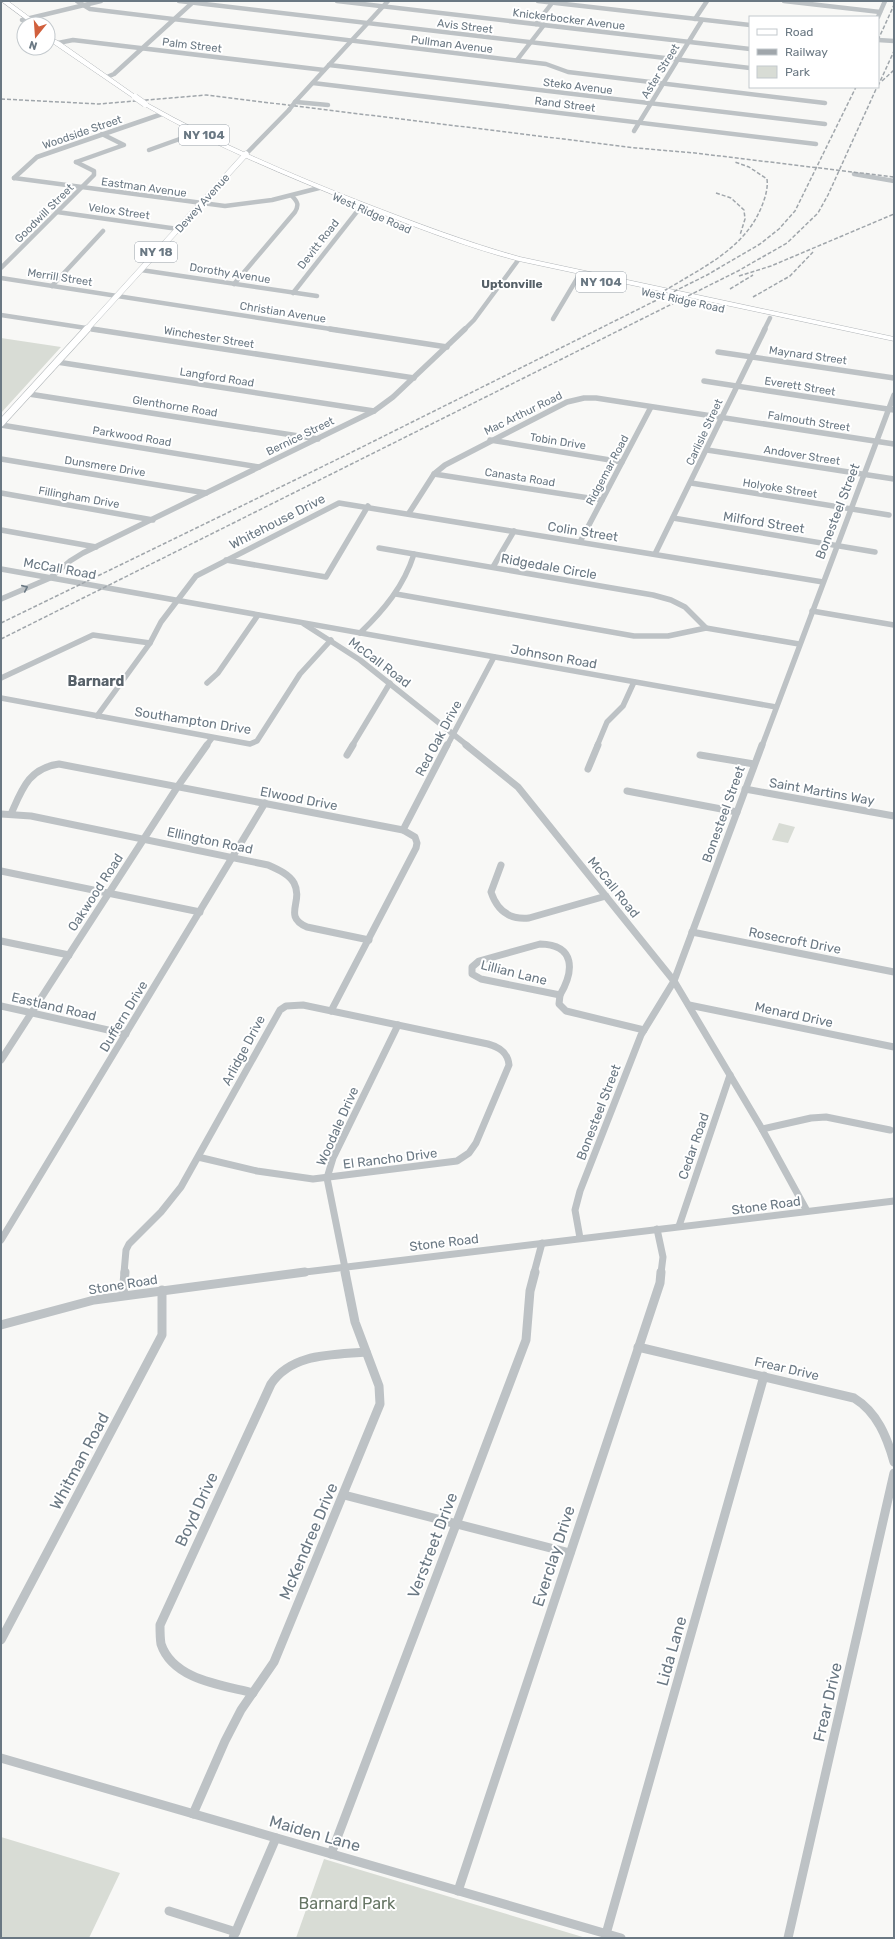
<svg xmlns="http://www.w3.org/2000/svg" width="895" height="1939" font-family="Rubik,sans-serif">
<rect width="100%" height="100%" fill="#f8f8f6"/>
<g fill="#d8dcd5">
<path d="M1 338 61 347 1 413Z"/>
<path d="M779 823 795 827 788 843 772 840Z"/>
<path d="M1 1837 120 1873 89 1938H1Z"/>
<path d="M324 1859 586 1938H296Z"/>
</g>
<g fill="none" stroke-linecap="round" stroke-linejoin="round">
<defs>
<path id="major-far1" d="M86 330 246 154"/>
<path id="major" d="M1 423 87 329"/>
<g id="highway">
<path d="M1 1H8L39 24H32Z"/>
<path d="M48 36 60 42 138 97 133 98 48 40Z"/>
<path d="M143 103H147C216 142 288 173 362 202 414 222 466 242 520 257L894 337V341L519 261C465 247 413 226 361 206 286 176 213 146 143 105Z"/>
</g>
</defs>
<use href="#major-far1" stroke="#b1b6b9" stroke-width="6"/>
<use href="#major" stroke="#b1b6b9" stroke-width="8"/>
<use href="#highway" stroke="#b3b7ba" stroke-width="1"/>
<g stroke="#bdc2c5" stroke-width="4.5">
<path d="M77 1 90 9 546 64 568 72 825 103"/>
<path d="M179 1 750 68"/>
<path d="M337 1 750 49"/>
<path d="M538 1 750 25"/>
<path d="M784 1 880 12"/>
<path d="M878 17 885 1"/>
<path d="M695 19 707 1"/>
<path d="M22 20 101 1"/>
<path d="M536 24 552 3"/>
<path d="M878 40 894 41"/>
<path d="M58 43 73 40 324 70"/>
<path d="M517 60 544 25"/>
<path d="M329 65 825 124"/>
<path d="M107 77 114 74 192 3"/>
<path d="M313 83 816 144"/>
<path d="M295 102 388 1"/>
<path d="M296 102 328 105"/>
<path d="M634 131 702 20"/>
<path d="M149 150 199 132"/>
<path d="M246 154 289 110"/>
<path d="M76 162 124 145 102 134"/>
<path d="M854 174 894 181"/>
<path d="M14 178 225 206 272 200 319 188"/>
<path d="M14 178 37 157 162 114"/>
<path d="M57 212 178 229"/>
<path d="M1 268 94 175V171L76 162"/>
<path d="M141 270 317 296"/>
<path d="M1 278 337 330"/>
<path d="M234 284 295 212C299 205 298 202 292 196"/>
<path d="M52 286 103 231"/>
<path d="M293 293 359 209"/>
<path d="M1 315 99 330"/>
<path d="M553 319 578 277"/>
<path d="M464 330 474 320 519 259"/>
<path d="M764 330 770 318"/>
</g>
<g stroke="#bdc2c5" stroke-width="5.5">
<path d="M92 329 414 378"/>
<path d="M330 329 447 347"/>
<path d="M718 352 894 378"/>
<path d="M57 362 374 411"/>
<path d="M704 381 894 410"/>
<path d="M29 394 318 439"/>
<path d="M1 425 259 467"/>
<path d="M490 440 622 462"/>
<path d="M707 450 894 479"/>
<path d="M1 459 206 493"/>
<path d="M434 474 602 500"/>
<path d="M691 483 889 515"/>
<path d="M1 493 153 520"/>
<path d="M409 513 434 474 445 465 567 402 584 398H596L894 444"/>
<path d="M673 518 875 552"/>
<path d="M1 530 96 547"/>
<path d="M580 542 651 407"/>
<path d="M379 548 653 595 671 600 685 607 706 628 799 644"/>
<path d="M655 554 765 329"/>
<path d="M226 560 326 577 368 506"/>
<path d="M493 567 514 531"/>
<path d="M1 569 776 707"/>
<path d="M396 594 634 636H668L706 628"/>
<path d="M1 599 50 578 70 561 83 553 374 411 393 397 465 329"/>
<path d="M812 611 894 625"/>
<path d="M304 624 360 660 468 746"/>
<path d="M360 633C384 610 404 586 414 554"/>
<path d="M1 678 93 635 150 643"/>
<path d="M207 683 218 673 258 615"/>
<path d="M1 698 250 744 257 741 300 674 331 640"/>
<path d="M97 716 150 643 161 622 196 576 339 503 823 582"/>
<path d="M206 746 212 738"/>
<path d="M352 746 390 683"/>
<path d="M447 746 494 657"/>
<path d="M597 746 607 722 623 706 634 682"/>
<path d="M762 746 894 395"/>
</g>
<g stroke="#bdc2c5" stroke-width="7">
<path d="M466 745 518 787 674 981 762 1129 807 1211"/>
<path d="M347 755 353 745"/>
<path d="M700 755 754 764"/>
<path d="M588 769 598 745"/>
<path d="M745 789 894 816"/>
<path d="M627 791 737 812"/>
<path d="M1 814 31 816 268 865C277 869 289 874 294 883 304 902 282 916 307 927L369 940"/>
<path d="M11 814C22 789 29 768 59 764L403 830 415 837 417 843 416 848 331 1011"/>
<path d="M403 830 447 745"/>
<path d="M501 865 491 892C497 910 509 920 529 918L606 896"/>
<path d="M1 871 200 912"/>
<path d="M692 932 894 972"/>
<path d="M1 941 69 955"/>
<path d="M540 944C576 945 574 971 560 995L481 979 472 974V967L479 961Z"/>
<path d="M560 995 559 1004 566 1011 644 1030"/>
<path d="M689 1005 894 1047"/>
<path d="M1 1006 126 1034"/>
<path d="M1 1060 178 786 207 745"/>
<path d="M762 1129 811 1118 826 1117 890 1130"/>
<path d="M679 1226 730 1075"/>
<path d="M657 1229 663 1257 661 1273"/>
<path d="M580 1238 575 1210 580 1191 641 1035 674 981 762 745"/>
<path d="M1 1240 265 803"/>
<path d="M124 1273 126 1250 129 1244 161 1212 181 1187 280 1010 286 1006 303 1005 488 1044C499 1047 508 1052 509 1065L476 1143 469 1153 457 1161 313 1179 257 1171 198 1157"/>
<path d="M297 1273 894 1201"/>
<path d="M346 1273 327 1178 333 1158 398 1025"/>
<path d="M534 1273 542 1243"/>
</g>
<g stroke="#bdc2c5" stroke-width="9">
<path d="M123 1295 125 1272"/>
<path d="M1 1325 94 1300 305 1272"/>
<path d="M638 1347 854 1398C877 1412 887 1437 894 1462"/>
<path d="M344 1495 570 1553"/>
<path d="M1 1640 162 1335V1290"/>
<path d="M253 1693C222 1685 173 1680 161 1644 160 1638 160 1631 160 1625L271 1384C292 1353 332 1355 366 1352"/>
<path d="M1 1758 621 1938"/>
<path d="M193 1814 225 1741 241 1710 274 1662 380 1404 379 1386 355 1322 345 1272"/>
<path d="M331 1854 526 1340 530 1291 535 1272"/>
<path d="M458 1891 660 1283 661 1272"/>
<path d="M169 1911 236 1932"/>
<path d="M606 1934 764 1376"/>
<path d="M233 1938 276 1838"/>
<path d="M788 1938 894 1473"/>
</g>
<use href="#major-far1" stroke="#fff" stroke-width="5.5"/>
<use href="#major" stroke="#fff" stroke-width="7"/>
<use href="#highway" fill="#fff" fill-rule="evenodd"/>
<g stroke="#a0a6ab" stroke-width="1.5" stroke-dasharray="4 2" stroke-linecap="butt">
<path d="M878 40 894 5"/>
<path d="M882 81 894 70"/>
<path d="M878 86 894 51"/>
<path d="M1 99 99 104 206 95 636 148 695 153 894 177"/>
<path d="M716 193 731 198 744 210 745 219 740 235"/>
<path d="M739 276 771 266 894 214"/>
<path d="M730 289 753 275"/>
<path d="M664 291C703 267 747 248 763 203 766 195 768 187 767 179L749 167 735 162"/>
<path d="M753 297 790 276 813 252"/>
<path d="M1 623 340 458 707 275 760 244 779 229 795 211 856 87"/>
<path d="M1 639 738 271 787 243 818 213 828 195 877 87"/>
</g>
<defs>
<path id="highway-bridge" d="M135 97 145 104"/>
</defs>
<use href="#highway-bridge" stroke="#b3b7ba" stroke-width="7" stroke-linecap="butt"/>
<path stroke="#bdc2c5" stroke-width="4.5" d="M289 110 295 102"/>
<use href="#highway-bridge" stroke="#fff" stroke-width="6"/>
</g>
<defs><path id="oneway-chevron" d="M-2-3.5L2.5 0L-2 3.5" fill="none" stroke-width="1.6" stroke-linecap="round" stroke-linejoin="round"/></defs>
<use stroke="#6a7883" href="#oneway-chevron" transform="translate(25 588) rotate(-24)"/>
<g text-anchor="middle" stroke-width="4" stroke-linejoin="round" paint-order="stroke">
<g font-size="11" fill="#6a7883" stroke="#fff">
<text transform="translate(569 19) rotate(7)" y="4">Knickerbocker Avenue</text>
<text transform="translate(465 26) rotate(7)" y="4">Avis Street</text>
<text transform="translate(452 44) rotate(7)" y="4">Pullman Avenue</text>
<text transform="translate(192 45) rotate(7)" y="4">Palm Street</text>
<text transform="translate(660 71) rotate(-58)" y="4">Aster Street</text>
<text transform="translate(578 86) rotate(7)" y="4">Steko Avenue</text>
<text transform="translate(565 104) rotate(7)" y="4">Rand Street</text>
<text transform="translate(82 132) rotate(-19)" y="4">Woodside Street</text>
<text transform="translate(144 187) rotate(8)" y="4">Eastman Avenue</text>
<text transform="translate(202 203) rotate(-48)" y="4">Dewey Avenue</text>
<text transform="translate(119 211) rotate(8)" y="4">Velox Street</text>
<text transform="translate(44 213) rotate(-45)" y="4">Goodwill Street</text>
<text transform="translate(372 213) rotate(24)" y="4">West Ridge Road</text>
<text transform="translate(318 244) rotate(-52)" y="4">Devitt Road</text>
<text transform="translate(230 273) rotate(9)" y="4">Dorothy Avenue</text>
<text transform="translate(60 277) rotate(9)" y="4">Merrill Street</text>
<text transform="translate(683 300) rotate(12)" y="4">West Ridge Road</text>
<text transform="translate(283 312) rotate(9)" y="4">Christian Avenue</text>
<text transform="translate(209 337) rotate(9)" y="4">Winchester Street</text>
<text transform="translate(808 355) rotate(8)" y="4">Maynard Street</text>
<text transform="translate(217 377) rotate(9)" y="4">Langford Road</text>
<text transform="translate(800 386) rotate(9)" y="4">Everett Street</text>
<text transform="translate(175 406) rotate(9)" y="4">Glenthorne Road</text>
<text transform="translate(523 413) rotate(-26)" y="4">Mac Arthur Road</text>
<text transform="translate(809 421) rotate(9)" y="4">Falmouth Street</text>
<text transform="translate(704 432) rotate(-65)" y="4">Carlisle Street</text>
<text transform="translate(132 436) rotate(9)" y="4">Parkwood Road</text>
<text transform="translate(300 436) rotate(-26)" y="4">Bernice Street</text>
<text transform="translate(558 441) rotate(9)" y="4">Tobin Drive</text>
<text transform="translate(802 455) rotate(9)" y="4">Andover Street</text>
<text transform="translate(105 466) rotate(9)" y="4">Dunsmere Drive</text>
<text transform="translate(607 470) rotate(-62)" y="4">Ridgemar Road</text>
<text transform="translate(520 477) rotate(9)" y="4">Canasta Road</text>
<text transform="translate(780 488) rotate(9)" y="4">Holyoke Street</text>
<text transform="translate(79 497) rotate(10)" y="4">Fillingham Drive</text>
</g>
<g fill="#fff" stroke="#97a0a8" stroke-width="1">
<rect x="179" y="125" width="50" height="20" rx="3"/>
<rect x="135" y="242" width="42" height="20" rx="3"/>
<rect x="576" y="272" width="50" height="20" rx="3"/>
</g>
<g font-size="12" font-weight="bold" fill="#6a7883">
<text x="204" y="139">NY 104</text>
<text x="156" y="256">NY 18</text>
<text x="601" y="286">NY 104</text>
</g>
<g font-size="12" font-weight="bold" fill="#576169" stroke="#fff">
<text x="512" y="288">Uptonville</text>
</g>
<g font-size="13" fill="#6a7883" stroke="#fff">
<text transform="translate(837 511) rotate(-69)" y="5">Bonesteel Street</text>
<text transform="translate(277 521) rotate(-27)" y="5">Whitehouse Drive</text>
<text transform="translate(764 522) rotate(9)" y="5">Milford Street</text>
<text transform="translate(583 531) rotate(9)" y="5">Colin Street</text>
<text transform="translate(549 566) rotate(10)" y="5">Ridgedale Circle</text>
<text transform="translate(60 568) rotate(10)" y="5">McCall Road</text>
<text transform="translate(554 656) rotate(10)" y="5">Johnson Road</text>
<text transform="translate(380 662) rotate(37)" y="5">McCall Road</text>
<text transform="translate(193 720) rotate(9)" y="5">Southampton Drive</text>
<text transform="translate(438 738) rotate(-62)" y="5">Red Oak Drive</text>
<text transform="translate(822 791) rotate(10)" y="5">Saint Martins Way</text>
<text transform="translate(299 798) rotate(11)" y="5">Elwood Drive</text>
<text transform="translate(723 814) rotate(-70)" y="5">Bonesteel Street</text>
<text transform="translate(210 840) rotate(12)" y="5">Ellington Road</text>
<text transform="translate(614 887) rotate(51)" y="5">McCall Road</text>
<text transform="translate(95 892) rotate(-57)" y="5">Oakwood Road</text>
<text transform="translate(795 940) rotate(11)" y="5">Rosecroft Drive</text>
<text transform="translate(514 972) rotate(14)" y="5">Lillian Lane</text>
<text transform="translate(54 1006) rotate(13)" y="5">Eastland Road</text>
<text transform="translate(794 1014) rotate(12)" y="5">Menard Drive</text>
<text transform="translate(123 1016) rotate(-59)" y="5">Duffern Drive</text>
<text transform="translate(243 1050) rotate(-62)" y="5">Arlidge Drive</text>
<text transform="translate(598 1112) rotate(-69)" y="5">Bonesteel Street</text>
<text transform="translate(337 1126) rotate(-66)" y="5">Woodale Drive</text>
<text transform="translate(693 1146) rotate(-71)" y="5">Cedar Road</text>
<text transform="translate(390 1158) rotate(-7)" y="5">El Rancho Drive</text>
<text transform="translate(766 1205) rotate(-8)" y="5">Stone Road</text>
<text transform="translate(444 1242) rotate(-7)" y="5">Stone Road</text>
<text transform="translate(123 1284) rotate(-9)" y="5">Stone Road</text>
<text transform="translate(787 1368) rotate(13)" y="5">Frear Drive</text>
</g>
<g font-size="14" font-weight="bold" fill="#576169" stroke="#fff">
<text x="96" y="686">Barnard</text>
</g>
<g font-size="16" fill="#6a7883" stroke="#fff">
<text transform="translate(79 1461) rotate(-62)" y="6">Whitman Road</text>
<text transform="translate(196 1509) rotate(-65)" y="6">Boyd Drive</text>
<text transform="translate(308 1541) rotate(-67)" y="6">McKendree Drive</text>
<text transform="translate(432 1545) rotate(-69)" y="6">Verstreet Drive</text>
<text transform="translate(553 1556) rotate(-72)" y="6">Everclay Drive</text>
<text transform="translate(671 1651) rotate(-74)" y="6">Lida Lane</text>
<text transform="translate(827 1702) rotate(-77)" y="6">Frear Drive</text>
<text transform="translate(315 1833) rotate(16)" y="6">Maiden Lane</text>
</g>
<g font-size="16" fill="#677665" stroke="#fff">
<text x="347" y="1909">Barnard Park</text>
</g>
</g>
<rect width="895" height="1939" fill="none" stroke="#6a7883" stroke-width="4"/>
<rect x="749" y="16" width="130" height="72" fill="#ffffff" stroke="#c3c9cd"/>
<rect x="757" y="29" width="20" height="6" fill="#ffffff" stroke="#c3c9cd"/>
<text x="785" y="36" font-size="12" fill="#6a7883">Road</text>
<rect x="757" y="49" width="20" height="6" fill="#a0a6ab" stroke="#c3c9cd"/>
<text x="785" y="56" font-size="12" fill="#6a7883">Railway</text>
<rect x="757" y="66" width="20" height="12" fill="#d8dcd5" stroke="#c3c9cd"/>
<text x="785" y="76" font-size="12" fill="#6a7883">Park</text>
<g transform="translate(36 36) rotate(197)"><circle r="19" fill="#ffffff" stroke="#c3c9cd"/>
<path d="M0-3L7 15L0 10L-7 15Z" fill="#d1603d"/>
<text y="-6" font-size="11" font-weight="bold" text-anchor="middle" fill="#6a7883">N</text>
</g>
</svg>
